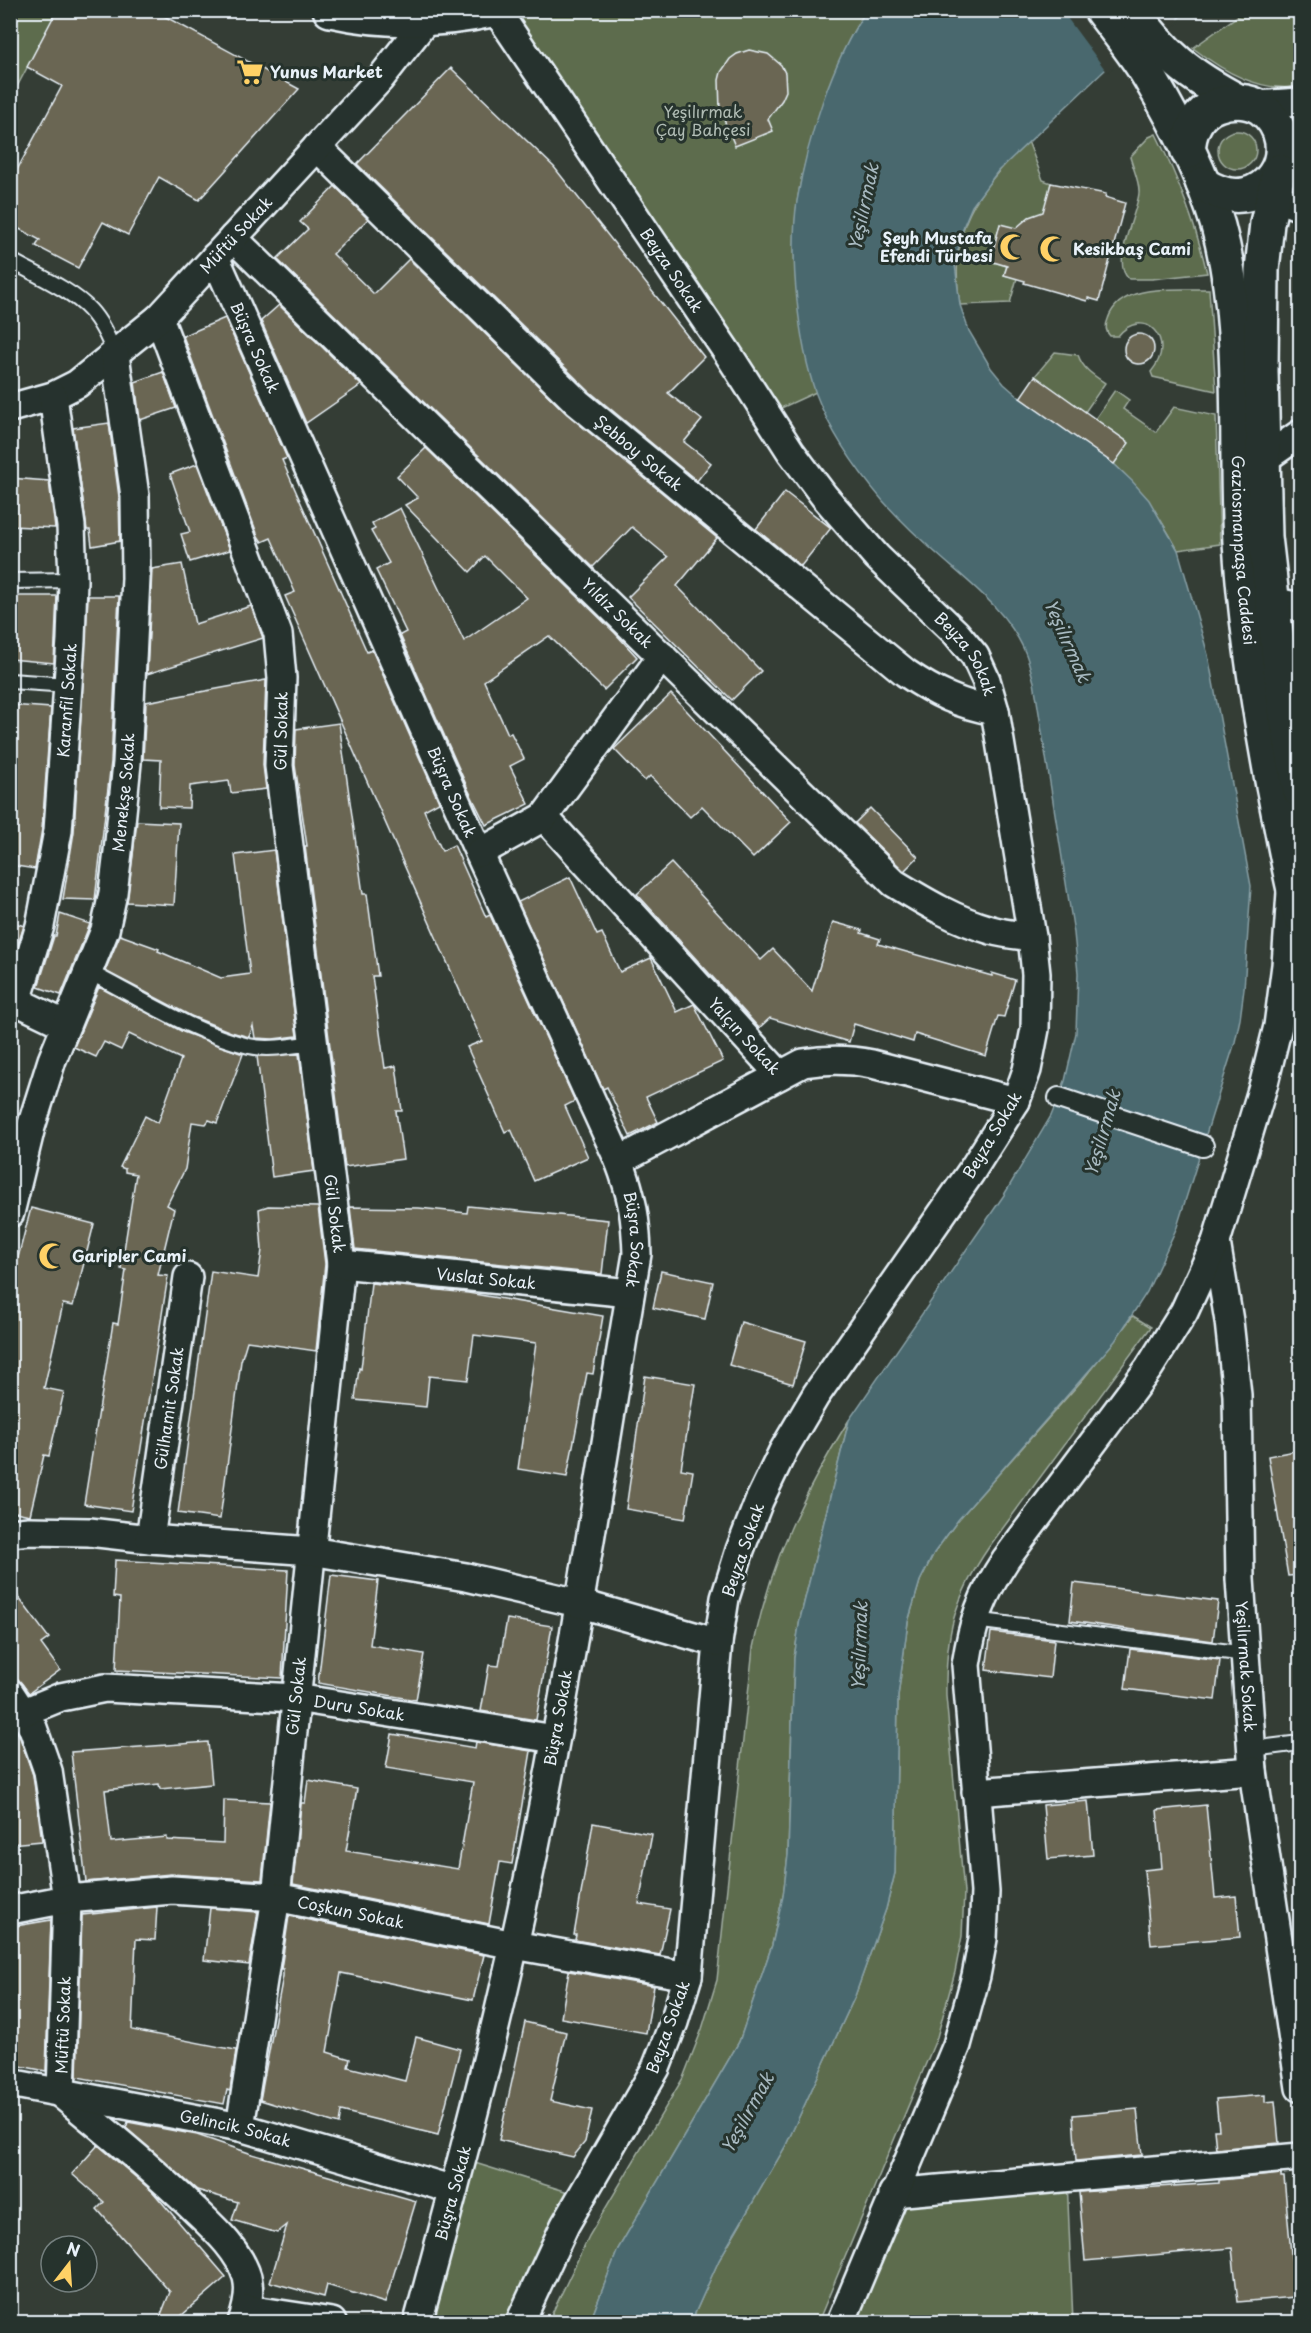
<svg xmlns="http://www.w3.org/2000/svg" width="1311" height="2333" font-family="'Playpen Sans',sans-serif">
<rect width="100%" height="100%" fill="#343d35"/>
<filter id="ink" filterUnits="userSpaceOnUse"><feTurbulence type="fractalNoise" baseFrequency=".0167" numOctaves="2"/><feDisplacementMap in="SourceGraphic" scale="12" xChannelSelector="R" yChannelSelector="G"/><feConvolveMatrix kernelMatrix="1 2 1 2 8 2 1 2 1" color-interpolation-filters="sRGB"/></filter>
<g filter="url(#ink)">
<g fill="#5d6c4e" stroke="#a2aea3" stroke-width="1.5">
<path d="M1246 10 1300 11V87C1259 92 1224 72 1193 48Z"/>
<path d="M10 11H57L11 98H10Z"/>
<path d="M496 11H866C847 39 835 69 824 101 813 134 802 168 797 203 789 265 800 332 816 392L768 414Z"/>
<circle cx="1237" cy="150" r="19"/>
<path d="M1156 134C1179 181 1195 222 1207 273L1152 279H1129C1110 263 1137 215 1139 193 1140 183 1133 168 1130 157L1149 137Z"/>
<path d="M1028 141 1043 180 1051 183 1039 237 1000 225 990 261 1007 266 1004 275 1017 278 1010 303 960 305C948 226 975 194 1028 141Z"/>
<path d="M1209 289 1216 391 1153 377 1151 372C1179 339 1142 305 1118 336H1110C1105 331 1105 326 1108 319 1120 282 1177 290 1209 289Z"/>
<path d="M1055 352 1078 355C1083 369 1093 375 1105 383L1085 412 1035 376Z"/>
<path d="M1115 390 1129 400 1123 409 1156 432 1174 407 1216 416 1220 544 1178 550C1160 517 1142 489 1114 464L1128 442 1095 419Z"/>
<path d="M1133 1316 1151 1327 989 1547C954 1598 945 1635 946 1696L964 1892 962 1936 955 1972 937 2037 818 2322H691L719 2260 785 2147 855 1996 886 1909 895 1873 898 1696 908 1622 920 1581 934 1553 958 1520 1084 1378Z"/>
<path d="M849 1420 800 1619 794 1658 788 1855 783 1896 772 1945 739 2042 618 2249 590 2322H548L589 2236 683 2078 702 2029 717 1980 753 1648C771 1560 802 1496 849 1420Z"/>
<path d="M462 2159 581 2196 520 2322H418Z"/>
<path d="M1067 2178 1073 2322H841L893 2193Z"/>
</g>
<path fill="#48686e" stroke="#889fa5" stroke-width="1.5" d="M866 11H1188L1105 70 998 171 972 206 964 225 955 264 960 305 969 331 991 368 1004 384 1020 398 1114 464 1132 481 1149 500 1178 550 1208 655 1251 886 1244 989 1240 1019 1235 1042 1177 1227 1147 1292 1115 1341 958 1520 934 1553 920 1581 908 1622 898 1696 895 1873 886 1909 855 1996 785 2147 719 2260 691 2322H590L618 2249 739 2042 772 1945 783 1896 788 1855 794 1658 800 1619 849 1420 1004 1195 1051 1116 1065 1081 1076 1033 1078 973 1074 933 1034 682C1031 672 1029 661 1025 652 1009 614 975 587 945 561 923 542 902 522 883 501 856 469 831 434 816 394 798 343 789 255 797 201 807 140 832 61 866 11Z"/>
<path fill="#343d35" d="M1062 11H1172L1180 21 1107 72Z"/>
<g fill="#6b6653" stroke="#e8f1f8" stroke-width="1.5">
<path d="M57 10H153L299 89 199 200 159 177 128 235 103 222 78 268 36 246 40 240 10 224V183L62 86 27 67Z"/>
<path d="M749 50 768 54 781 65 785 73 786 91 782 100 768 119 773 131 735 146 720 110 719 80 721 72 730 59 737 54Z"/>
<path d="M451 68 554 167 704 357 668 393 702 420 684 442 711 463 697 481 589 391 357 164Z"/>
<path d="M1051 183 1106 194 1105 197 1125 203 1099 301 1088 298 1087 301 1024 283 1025 281 1004 275 1007 266 990 261 1000 224 1016 228 1029 217 1043 212Z"/>
<path d="M335 186 368 219 333 254 374 294 409 259 567 414 717 538 677 586 761 671 732 700 628 597 668 557 632 527 593 567 277 259 308 229 300 222Z"/>
<path d="M279 305 361 385 306 423 261 321Z"/>
<path d="M225 318 287 458 282 460 367 652 372 650 439 802 424 810 442 851 454 845 486 917 490 915 575 1101 565 1106 588 1157 534 1181 511 1129 505 1132 467 1047 482 1041 285 596 295 592 271 538 262 542 258 536 183 336Z"/>
<circle cx="1139" cy="349" r="15"/>
<path d="M163 372 176 408 140 420 135 382Z"/>
<path d="M1035 376 1129 443 1114 464 1020 398Z"/>
<path d="M109 423 119 497 120 541 92 546 90 530H87L73 428Z"/>
<path d="M426 448 615 633 637 657 604 690 549 636 484 681 508 734 511 733 524 759 510 766 529 804 486 825 468 789 400 635 406 632 376 570 389 563 371 531 375 529 372 523 400 508 464 641 527 598 485 556 470 572 405 505 418 498 397 476Z"/>
<path d="M197 464 230 550 190 562 181 534 190 532 170 474Z"/>
<path d="M10 478 49 481 55 528 10 526Z"/>
<path d="M785 492 831 528 801 566 756 529Z"/>
<path d="M182 564 195 624 251 606 263 638 147 674 152 569Z"/>
<path d="M10 596H57L54 663 10 659Z"/>
<path d="M88 596H119L111 762 95 900 63 899 74 832Z"/>
<path d="M266 680 263 765 266 789 231 793 229 781 190 786 189 808 159 807 161 760 143 759 146 702Z"/>
<path d="M671 694 791 822 753 858 702 806 690 817 650 776 645 781 614 749Z"/>
<path d="M10 705 51 708 42 829 35 869 10 865Z"/>
<path d="M339 723 363 894H367L378 976H372L385 1068 396 1066 402 1111H396L403 1159 345 1167 305 846H307L295 765 296 729Z"/>
<path d="M870 808 918 857 904 871 855 823Z"/>
<path d="M137 821 179 823 174 905 127 902Z"/>
<path d="M274 850 297 1036 273 1039 255 1038 253 1026 249 1037 231 1032 191 1016 105 971 120 935 159 949 158 951 221 978 250 974 235 855Z"/>
<path d="M671 863 761 960 773 949 812 991 833 922 862 930 861 933 880 939 878 944 992 976V973L1015 980 1004 1017 998 1016 986 1056 915 1034 913 1042 854 1024 849 1042 770 1018 759 1028 637 894Z"/>
<path d="M570 877 597 935 602 933 620 972 651 958 677 1012 694 1004 723 1061 646 1097 658 1122 630 1136 607 1087 603 1089 518 902Z"/>
<path d="M60 914 90 924 61 995 38 987 54 936H56Z"/>
<path d="M10 921 24 926 10 968Z"/>
<path d="M99 987 183 1032 243 1054 217 1123 209 1120 206 1124 192 1122 185 1169 167 1205 174 1209 158 1275 168 1276 131 1511 84 1504 113 1323 118 1324 126 1270 121 1269 136 1174 125 1172V1169L120 1167 145 1116 158 1123 181 1059 129 1034 121 1050 104 1042 96 1057 74 1047Z"/>
<path d="M299 1054 314 1171 272 1177 257 1056Z"/>
<path d="M268 1206 318 1207 325 1264 316 1351 247 1341 241 1361 220 1519 178 1513 211 1271 258 1278 262 1250 259 1209Z"/>
<path d="M468 1206 608 1220 602 1274 355 1249 350 1207 419 1208 467 1213Z"/>
<path d="M31 1208 94 1224 73 1306 63 1304 44 1388 64 1392 49 1456 44 1455 30 1515 10 1511V1288Z"/>
<path d="M661 1271 713 1282 705 1319 653 1308Z"/>
<path d="M371 1283 468 1293 603 1316 593 1374 587 1373 567 1477 518 1469 536 1343 474 1335 468 1380 429 1376 426 1407 355 1400 359 1368 361 1369Z"/>
<path d="M741 1322 806 1341 793 1384 729 1365Z"/>
<path d="M645 1376 695 1384 681 1469 693 1471 685 1519 626 1509Z"/>
<path d="M1300 1450V1575L1288 1576 1268 1456Z"/>
<path d="M115 1560 288 1570 282 1678 116 1670 120 1598 113 1597Z"/>
<path d="M331 1575 378 1581 370 1645 424 1654 416 1700 318 1683Z"/>
<path d="M1074 1583 1218 1601 1213 1641 1070 1621Z"/>
<path d="M10 1586 49 1638 41 1644 60 1670 29 1693 18 1679 10 1677Z"/>
<path d="M507 1619 552 1626 536 1720 481 1711 489 1665 499 1666Z"/>
<path d="M991 1632 1054 1640 1050 1678 986 1670Z"/>
<path d="M1130 1649 1220 1660 1215 1700 1125 1689Z"/>
<path d="M10 1722 19 1735 33 1775 42 1841 10 1844Z"/>
<path d="M392 1734 475 1748 476 1742 531 1751 512 1864 500 1862 489 1924 293 1884 301 1803H305L308 1780 357 1789 346 1851 458 1869 473 1782 386 1768Z"/>
<path d="M208 1742 212 1784 160 1789 159 1784 105 1790 111 1842 167 1837V1840L223 1843 224 1800 270 1802 262 1880 171 1874 86 1882 71 1752Z"/>
<path d="M1088 1801 1093 1855 1048 1859 1043 1805Z"/>
<path d="M1206 1805 1215 1898 1236 1896 1240 1937 1151 1945 1144 1870 1162 1868 1157 1810Z"/>
<path d="M593 1823 652 1834 639 1904 670 1909 660 1955 575 1940 576 1935H574Z"/>
<path d="M157 1907 155 1940 136 1939 132 2030 236 2050 230 2091 227 2090 224 2104 77 2077 82 1915Z"/>
<path d="M210 1908 258 1912 249 1965 204 1960Z"/>
<path d="M289 1916 484 1955 473 2000 341 1973 327 2052 350 2059 348 2067 405 2081 416 2037 460 2049 438 2135 341 2111 339 2124 260 2100 283 1976V1969H281Z"/>
<path d="M51 1920 46 2071 10 2064V1927Z"/>
<path d="M569 1971 654 1986 646 2033 561 2018Z"/>
<path d="M525 2022 566 2032 550 2101 592 2110 585 2142 573 2157 499 2140Z"/>
<path d="M1265 2095V2102L1275 2101 1279 2143 1216 2149 1214 2130H1219L1216 2099Z"/>
<path d="M1137 2109 1142 2155 1076 2161 1073 2115Z"/>
<path d="M128 2122 197 2135 252 2154 416 2201 385 2303 327 2285 324 2297 270 2282 287 2225 277 2233 232 2220 238 2202 197 2190 126 2128Z"/>
<path d="M98 2145 153 2192 226 2277 174 2322H158L170 2292 97 2209 104 2202 72 2174Z"/>
<path d="M1281 2174V2177H1284L1295 2297 1238 2302 1232 2248 1085 2261 1079 2192 1219 2183V2180Z"/>
</g>
<g fill="none" stroke-linecap="round" stroke-linejoin="round">
<defs>
<g id="service">
<path d="M10 260C34 274 72 290 90 310 102 323 109 339 115 355"/>
<path d="M10 581 73 580"/>
<path d="M10 681 68 685"/>
<path d="M89 972C140 998 193 1033 249 1046 270 1051 293 1045 314 1043"/>
<path d="M974 1620 1246 1654"/>
<path d="M1252 1749 1300 1743"/>
</g>
<path id="pedestrian" d="M1059 1098 1203 1146"/>
<g id="minor">
<path id="s1" d="M496 10 727 352 791 452 824 496 877 557 956 633 975 656 986 680 995 711 1032 937 1036 974 1035 1029 1027 1070 1016 1101 971 1172 816 1395 783 1451 759 1501 740 1550 725 1598 718 1643 688 1976 674 2022 656 2068 565 2225 520 2322"/>
<path d="M1256 105 1300 102"/>
<path id="s2" d="M317 147 578 403 906 673C935 693 961 705 995 711"/>
<path d="M1273 196 1300 207"/>
<path id="s3" d="M233 238 894 883C925 902 955 920 991 930 1004 934 1018 935 1032 937"/>
<path id="s4" d="M215 257 479 853 619 1161C632 1195 636 1218 637 1254 598 1484 565 1717 514 1945 486 2072 452 2197 418 2322"/>
<path id="s5" d="M159 318 278 634 282 678 279 766 341 1264 276 1897 240 2127"/>
<path id="s6" d="M10 408 53 396 77 384 159 318 380 79 427 19 428 10"/>
<path d="M1264 459 1300 434"/>
<path d="M1271 601 1300 607"/>
<path id="s7" d="M544 817 780 1075"/>
<path d="M479 853 544 817 662 656"/>
<path d="M10 998 66 1025"/>
<path id="s8" d="M17 1001 40 926 58 831 71 640 73 580 71 526 53 396"/>
<path d="M619 1161 803 1063C827 1059 848 1059 872 1064L1016 1101"/>
<path id="s9" d="M10 1213 31 1127 52 1060 105 930 113 893 118 852 127 763 136 578 135 496 115 355"/>
<path id="s10" d="M1216 1242 1229 1321 1237 1395 1240 1579 1253 1771 1300 2088"/>
<path id="s11" d="M341 1264 630 1293"/>
<path d="M10 1533 29 1531 89 1532 150 1539 311 1551 466 1577 578 1603 718 1643"/>
<path id="s12" d="M150 1539 188 1277"/>
<path d="M10 1693 33 1728 48 1771 67 1899 61 2094C107 2132 154 2170 197 2212 216 2230 239 2251 247 2277 251 2293 247 2308 242 2322"/>
<path id="s13" d="M24 1712 61 1697 105 1688 296 1698 555 1739"/>
<path d="M976 1792 1253 1771"/>
<path id="s14" d="M10 1910 67 1899 172 1890 276 1897 514 1945 688 1976"/>
<path id="s15" d="M10 2083 240 2127 454 2190"/>
<path d="M893 2193 1300 2157"/>
<path d="M247 2309 332 2322"/>
<path d="M841 2322 957 2045 976 1976 983 1939 985 1892 966 1665C973 1620 981 1597 1006 1559L1149 1368 1184 1312 1216 1242 1264 1083 1278 1026 1286 965 1291 892"/>
</g>
<path id="tertiary" d="M330 10C384 22 438 22 492 10"/>
<g id="primary">
<path id="s16" d="M1101 10C1118 33 1137 55 1151 80 1176 122 1204 178 1218 226 1246 328 1234 437 1240 542 1245 624 1258 705 1273 786 1282 829 1289 873 1300 915"/>
<path d="M1132 10C1165 56 1189 75 1238 101"/>
<path d="M1188 152C1189 132 1197 112 1217 105 1231 99 1249 100 1261 108 1311 145 1265 225 1203 184"/>
<path d="M1279 171 1267 223 1262 270 1261 371 1265 537 1285 710 1300 791"/>
</g>
</defs>
<use href="#service" stroke="#e8f1f8" stroke-width="18"/>
<use href="#pedestrian" stroke="#e8f1f8" stroke-width="24"/>
<use href="#minor" stroke="#e8f1f8" stroke-width="32"/>
<use href="#tertiary" stroke="#e8f1f8" stroke-width="38"/>
<use href="#primary" stroke="#e8f1f8" stroke-width="38"/>
<use href="#service" stroke="#26332d" stroke-width="14"/>
<use href="#pedestrian" stroke="#26332d" stroke-width="20"/>
<use href="#minor" stroke="#26332d" stroke-width="27"/>
<use href="#tertiary" stroke="#26332d" stroke-width="33"/>
<use href="#primary" stroke="#26332d" stroke-width="33"/>
</g>
</g>
<defs>
<symbol id="supermarket-bare" viewBox="-9 -9 18 18"><path d="M-6-5.5h2.5l.6 2H6L4.5 2H-2.5L-4.4-4H-6ZM-1.5 3.2a1.3 1.3 0 1 0 .1 0ZM3 3.2a1.3 1.3 0 1 0 .1 0Z" fill="#ffd166" stroke="#26332d" stroke-width="2.5" paint-order="stroke"/></symbol>
<symbol id="mosque-bare" viewBox="-9 -9 18 18"><path d="M3.5-4.9A6 6 0 1 0 3.5 4.9A5 5 0 1 1 3.5-4.9Z" fill="#ffd166" stroke="#26332d" stroke-width="2.5" paint-order="stroke"/></symbol>
</defs>
<g fill-rule="evenodd">
<use href="#supermarket-bare" x="231" y="53" width="38" height="38"/>
<use href="#mosque-bare" x="994" y="228" width="38" height="38"/>
<use href="#mosque-bare" x="1034" y="230" width="38" height="38"/>
<use href="#mosque-bare" x="33" y="1237" width="38" height="38"/>
</g>
<g text-anchor="middle" stroke-width="6" stroke-linejoin="round" paint-order="stroke">
<g font-size="16" font-weight="bold" fill="#e8f1f8" stroke="#26332d" text-anchor="start">
<text x="270" y="78">Yunus Market</text>
<text x="993" y="244" text-anchor="end">Şeyh Mustafa<tspan x="993" dy="18">Efendi Türbesi</tspan></text>
<text x="1073" y="255">Kesikbaş Cami</text>
<text x="72" y="1262">Garipler Cami</text>
</g>
<g font-size="16" fill="#b0bcb4" stroke="#26332d">
<text x="703" y="118">Yeşilırmak<tspan x="703" dy="18">Çay Bahçesi</tspan></text>
</g>
<g font-size="16" fill="#e8f1f8" stroke="#26332d">
<text dy="6" stroke="none"><textPath href="#s6" startOffset="290">Müftü Sokak</textPath></text>
<text dy="6" stroke="none"><textPath href="#s1" startOffset="314">Beyza Sokak</textPath></text>
<text dy="6" stroke="none"><textPath href="#s4" startOffset="99">Büşra Sokak</textPath></text>
<text dy="6" stroke="none"><textPath href="#s2" startOffset="444">Şebboy Sokak</textPath></text>
<text dy="6" stroke="none"><textPath href="#s16" startOffset="573">Gaziosmanpaşa Caddesi</textPath></text>
<text dy="6" stroke="none"><textPath href="#s3" startOffset="537">Yıldız Sokak</textPath></text>
<text dy="6" stroke="none"><textPath href="#s1" startOffset="800">Beyza Sokak</textPath></text>
<text dy="6" stroke="none"><textPath href="#s8" startOffset="306">Karanfil Sokak</textPath></text>
<text transform="translate(281 731) rotate(-89)" y="6">Gül Sokak</text>
<text dy="6" stroke="none"><textPath href="#s9" startOffset="438">Menekşe Sokak</textPath></text>
<text dy="6" stroke="none"><textPath href="#s4" startOffset="585">Büşra Sokak</textPath></text>
<text dy="6" stroke="none"><textPath href="#s7" startOffset="297">Yalçın Sokak</textPath></text>
<text transform="translate(992 1135) rotate(-59)" y="6">Beyza Sokak</text>
<text dy="6" stroke="none"><textPath href="#s5" startOffset="921">Gül Sokak</textPath></text>
<text dy="6" stroke="none"><textPath href="#s4" startOffset="1071">Büşra Sokak</textPath></text>
<text dy="6" stroke="none"><textPath href="#s11" startOffset="146">Vuslat Sokak</textPath></text>
<text dy="6" stroke="none"><textPath href="#s12" startOffset="132">Gülhamit Sokak</textPath></text>
<text transform="translate(743 1550) rotate(-71)" y="6">Beyza Sokak</text>
<text dy="6" stroke="none"><textPath href="#s10" startOffset="426">Yeşilırmak Sokak</textPath></text>
<text transform="translate(296 1696) rotate(-84)" y="6">Gül Sokak</text>
<text dy="6" stroke="none"><textPath href="#s13" startOffset="340">Duru Sokak</textPath></text>
<text transform="translate(558 1718) rotate(-80)" y="6">Büşra Sokak</text>
<text dy="6" stroke="none"><textPath href="#s14" startOffset="344">Coşkun Sokak</textPath></text>
<text transform="translate(63 2025) rotate(-88)" y="6">Müftü Sokak</text>
<text transform="translate(668 2027) rotate(-70)" y="6">Beyza Sokak</text>
<text dy="6" stroke="none"><textPath href="#s15" startOffset="230">Gelincik Sokak</textPath></text>
<text transform="translate(453 2193) rotate(-75)" y="6">Büşra Sokak</text>
</g>
<g font-size="18" font-style="italic" fill="#a8bac1" stroke="#26332d">
<text transform="translate(864 207) rotate(-78)" y="6">Yeşilırmak</text>
<text transform="translate(1067 641) rotate(66)" y="6">Yeşilırmak</text>
<text transform="translate(1103 1133) rotate(-74)" y="6">Yeşilırmak</text>
<text transform="translate(860 1646) rotate(-88)" y="6">Yeşilırmak</text>
<text transform="translate(748 2113) rotate(-61)" y="6">Yeşilırmak</text>
</g>
</g>
<rect width="1311" height="2333" fill="none" stroke="#26332d" stroke-width="36"/>
<rect x="18" y="18" width="1275" height="2297" fill="none" stroke="#e8f1f8" stroke-width="2" filter="url(#ink)"/>
<g transform="translate(69 2264) rotate(17)"><circle r="28" fill="#26332d" stroke="#747f7e" stroke-width="1.5"/>
<path d="M0-4.5L10 22L0 15L-10 22Z" fill="#ffd166"/>
<text y="-9" font-size="16" font-weight="bold" text-anchor="middle" fill="#e8f1f8">N</text>
</g>
</svg>
